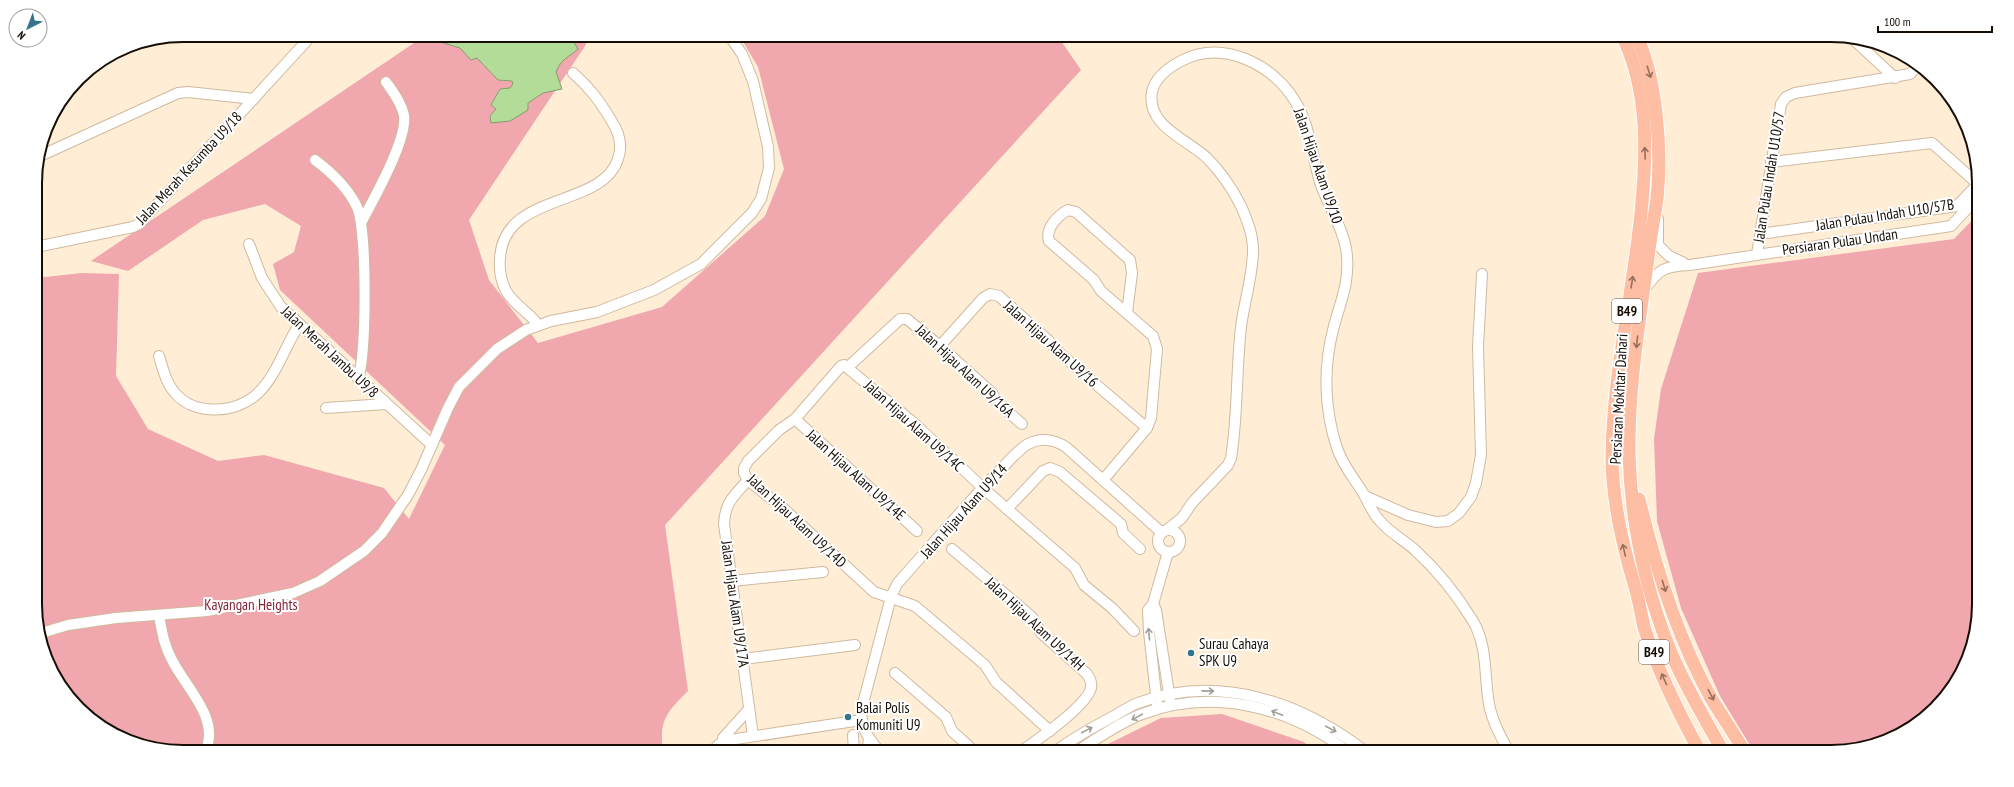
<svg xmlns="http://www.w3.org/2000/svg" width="2014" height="787" font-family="'PT Sans Narrow',sans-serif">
<rect width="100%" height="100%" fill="#ffedd6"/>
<g fill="#f0a8ae">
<path d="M421 35H590L585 46 469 220 489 280 538 343 662 307 765 216 784 169 758 67 739 35H1057L1081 70 665 525 688 691C666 713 659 720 663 752H183L135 744 100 727 71 702 50 669 38 633 36 278 82 273 119 274 116 376 148 429 218 461 264 455 384 488 409 519 445 445 280 290 273 264 294 252 301 226 265 204 203 220 128 271 91 261 417 41Z"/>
<path d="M1978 214 1979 604C1976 620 1976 638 1971 653 1951 707 1898 748 1839 752 1811 753 1782 752 1754 752L1720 696 1681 608 1657 521 1654 439 1661 389 1698 273 1954 239Z"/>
<path d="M1222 714 1304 742 1316 752H1097L1104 746 1161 718Z"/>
</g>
<path fill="#b4dc99" stroke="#859e6d" d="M433 35H573L571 37 578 49C569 57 561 59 556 72L562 89 543 93 528 103V110L510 121 491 123 490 116 496 109 491 105 500 89 510 88 513 84 512 81 498 80 477 58 471 60 460 48 434 40Z"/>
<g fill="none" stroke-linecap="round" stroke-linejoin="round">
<defs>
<g id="minor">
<path d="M1852 38 1895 78"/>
<path d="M40 156 178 93 188 92 254 99"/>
<path d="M315 160C331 172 348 188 357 207 367 229 367 356 358 379"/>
<path d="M1658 219V245L1669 256 1684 263"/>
<path d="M361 223C373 200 408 139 404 115 401 102 393 92 386 82"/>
<path d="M1760 234 1957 206 1978 184 1932 143 1771 162"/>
<path d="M249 244 262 278 281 307 432 445"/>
<path d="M36 247 133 227 139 224 312 35"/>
<path d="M1757 254 1781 104 1786 97 1795 93 1910 74 1919 65"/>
<path d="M1644 290C1659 269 1664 266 1690 265L1951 226 1978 197"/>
<path d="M537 326 535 321C526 311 513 303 506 291 501 281 499 269 500 258 504 191 602 209 618 159 623 145 619 132 611 120 599 100 590 88 573 73"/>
<path d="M940 346 983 298 990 294 999 296 1048 340 1057 351 1147 428"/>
<path d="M159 356C163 369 166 383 175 393 194 416 237 414 258 393 277 375 285 346 299 325"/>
<path d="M848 367 900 319H907L940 346 992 393 997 402 1022 424"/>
<path d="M326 408 386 404"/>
<path d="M795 419 917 531"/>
<path d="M748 480C734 496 725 502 724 524L753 736"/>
<path d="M1103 480 1147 428 1151 418 1157 349 1153 336 1101 291 1094 280 1049 241C1045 229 1057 216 1068 210L1076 212 1130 260 1132 273 1127 313"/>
<path d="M1365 496 1408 515 1436 522 1448 521 1459 513 1471 497 1476 483 1481 455 1478 346 1482 274"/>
<path d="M1007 509 1043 471 1050 468 1060 472 1121 524 1123 533 1140 549"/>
<path d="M1168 529 1182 518 1192 503 1228 465 1231 458C1238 415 1236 371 1241 327 1244 302 1253 276 1253 250 1253 234 1247 220 1241 206 1232 188 1221 172 1207 158 1187 139 1146 126 1152 92 1155 77 1169 67 1183 60 1224 40 1272 64 1295 101 1310 125 1312 156 1320 182 1328 207 1345 230 1347 256 1349 284 1341 300 1334 326 1323 366 1324 409 1337 448 1343 466 1354 478 1363 493 1369 503 1372 513 1380 521 1390 533 1404 540 1415 550 1438 571 1457 595 1473 621 1488 647 1484 676 1489 704 1492 721 1501 737 1509 752"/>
<circle cx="1169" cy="541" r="11"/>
<path d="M952 549 1032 617 1041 633 1087 674C1090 678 1092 682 1091 688 1086 707 1037 740 1020 752"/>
<path d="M732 581 823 572"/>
<path d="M1153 604 1148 610 1149 632 1157 704"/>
<path d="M1153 604 1156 610 1170 700"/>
<path d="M1153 604 1168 552"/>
<path d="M159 616C162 631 164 646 172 660 186 688 221 719 205 752"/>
<path d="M38 634 68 625 116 618 207 611 293 593 320 581 364 551 382 533 408 495 421 470 448 408 459 387 497 349 526 330 551 321 597 312 654 290 701 264 752 213 761 199 769 168 768 147 753 81 742 54 729 35"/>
<path d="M743 659 855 645"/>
<path d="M895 673 946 717 952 731 975 752"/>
<path d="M1050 731 996 682 985 665 915 606 874 592 784 509 748 480 744 473V468L748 461 779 430 795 419 841 366 844 365 914 423 983 488 1075 568 1084 585 1112 608 1134 631"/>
<path d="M853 735 854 752"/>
<path d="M723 741V738L749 709"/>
<path d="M714 752 717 746 723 741 861 720"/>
<path d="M867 752 869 739"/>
<path d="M880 752C868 737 862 731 861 711L891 597 897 584C930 547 962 509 997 473 1007 464 1017 450 1028 444 1041 437 1055 440 1066 447L1161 532"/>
<path d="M1054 752C1074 738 1093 727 1114 716 1122 711 1130 706 1138 703 1219 673 1301 702 1366 752"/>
<path d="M1076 752C1094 740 1123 721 1142 714 1213 687 1290 707 1348 752"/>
</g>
<g id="major">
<path d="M1622 35C1649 91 1647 153 1641 213 1633 294 1613 374 1612 456 1612 501 1622 544 1635 587 1639 600 1641 614 1644 627 1657 670 1678 712 1700 752"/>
<path d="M1636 35C1657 78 1662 151 1657 199 1654 219 1650 238 1648 258 1639 323 1628 389 1629 454 1631 521 1645 588 1670 650 1684 685 1705 718 1723 752"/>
<path d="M1639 499C1655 566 1677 637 1711 698 1722 716 1734 734 1745 752"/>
</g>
</defs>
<use href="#minor" stroke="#d0ba9f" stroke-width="12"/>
<use href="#major" stroke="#fff" stroke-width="15"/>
<use href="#minor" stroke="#fff" stroke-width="10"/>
<use href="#major" stroke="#febea4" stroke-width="13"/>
</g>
<defs><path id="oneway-shaft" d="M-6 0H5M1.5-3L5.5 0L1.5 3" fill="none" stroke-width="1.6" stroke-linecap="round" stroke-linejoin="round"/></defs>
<g stroke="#966f5c">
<use href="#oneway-shaft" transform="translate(1649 72) rotate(73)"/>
<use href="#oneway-shaft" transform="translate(1645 153) rotate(-92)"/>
<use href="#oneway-shaft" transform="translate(1632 282) rotate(-81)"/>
<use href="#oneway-shaft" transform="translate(1637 342) rotate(96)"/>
<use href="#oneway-shaft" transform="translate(1624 550) rotate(-103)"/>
<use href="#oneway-shaft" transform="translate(1664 586) rotate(73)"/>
<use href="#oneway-shaft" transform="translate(1664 679) rotate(-114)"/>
<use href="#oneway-shaft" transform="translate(1711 695) rotate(62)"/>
</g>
<g stroke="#a29f9b">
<use href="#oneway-shaft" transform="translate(1149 634) rotate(-95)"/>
<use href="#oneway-shaft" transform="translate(1208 691) rotate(1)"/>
<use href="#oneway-shaft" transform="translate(1277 713) rotate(-158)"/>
<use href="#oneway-shaft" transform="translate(1137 717) rotate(152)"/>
<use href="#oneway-shaft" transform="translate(1331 729) rotate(28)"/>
<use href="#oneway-shaft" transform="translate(1087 730) rotate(-28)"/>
</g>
<g fill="#357389" stroke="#fff" stroke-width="1.5">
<circle cx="1191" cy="653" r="4"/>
<circle cx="848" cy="717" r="4"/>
</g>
<g text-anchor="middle" stroke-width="4" stroke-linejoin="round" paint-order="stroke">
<g fill="#fff" stroke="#5c5650" stroke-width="1">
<rect x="1612" y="299" width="30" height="24" rx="3"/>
<rect x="1639" y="640" width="30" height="24" rx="3"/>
</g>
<g font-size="14" font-weight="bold" fill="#160e05">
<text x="1627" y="316">B49</text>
<text x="1654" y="657">B49</text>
</g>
<g font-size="15" fill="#160e05" stroke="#fff">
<text transform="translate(1318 166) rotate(71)" y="5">Jalan Hijau Alam U9/10</text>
<text transform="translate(189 168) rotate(-47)" y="5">Jalan Merah Kesumba U9/18</text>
<text transform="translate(1769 177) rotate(-81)" y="5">Jalan Pulau Indah U10/57</text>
<text transform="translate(1885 215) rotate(-9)" y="5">Jalan Pulau Indah U10/57B</text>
<text transform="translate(1840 242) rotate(-8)" y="5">Persiaran Pulau Undan</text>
<text transform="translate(1051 344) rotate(42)" y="5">Jalan Hijau Alam U9/16</text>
<text transform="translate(330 352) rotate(43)" y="5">Jalan Merah Jambu U9/8</text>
<text transform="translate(965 371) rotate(43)" y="5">Jalan Hijau Alam U9/16A</text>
<text transform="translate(1619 399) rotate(-87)" y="5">Persiaran Mokhtar Dahari</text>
<text transform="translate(914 426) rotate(42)" y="5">Jalan Hijau Alam U9/14C</text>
<text transform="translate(856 475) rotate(42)" y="5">Jalan Hijau Alam U9/14E</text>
<text transform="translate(964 511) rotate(-48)" y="5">Jalan Hijau Alam U9/14</text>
<text transform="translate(797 521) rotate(43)" y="5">Jalan Hijau Alam U9/14D</text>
<text transform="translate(735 604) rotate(82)" y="5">Jalan Hijau Alam U9/17A</text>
<text transform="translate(1035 624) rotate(43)" y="5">Jalan Hijau Alam U9/14H</text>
</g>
<g font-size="15" fill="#832437" stroke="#fff">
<text x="251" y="610">Kayangan Heights</text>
</g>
<g font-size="15" fill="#160e05" stroke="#fff" text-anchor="start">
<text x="1199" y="649">Surau Cahaya<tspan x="1199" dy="17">SPK U9</tspan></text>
<text x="856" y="713">Balai Polis<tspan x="856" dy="17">Komuniti U9</tspan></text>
</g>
</g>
<path d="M0 0H2014V787H0ZM183 42H1831A141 141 0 0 1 1972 183V604A141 141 0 0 1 1831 745H183A141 141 0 0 1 42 604V183A141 141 0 0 1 183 42Z" fill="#fff" fill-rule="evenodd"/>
<path fill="none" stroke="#160e05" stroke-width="2" d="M183 42H1831A141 141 0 0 1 1972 183V604A141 141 0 0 1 1831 745H183A141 141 0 0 1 42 604V183A141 141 0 0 1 183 42Z"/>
<g transform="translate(28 28) rotate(222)"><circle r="19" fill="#ffffff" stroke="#a29f9b"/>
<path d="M0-3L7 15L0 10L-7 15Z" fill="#357389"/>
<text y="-6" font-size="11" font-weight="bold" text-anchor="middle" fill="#160e05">N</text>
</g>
<path d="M1878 26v6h114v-6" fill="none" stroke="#160e05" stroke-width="2"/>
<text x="1884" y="26" font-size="12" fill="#160e05" stroke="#ffffff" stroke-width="3" paint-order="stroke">100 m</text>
</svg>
